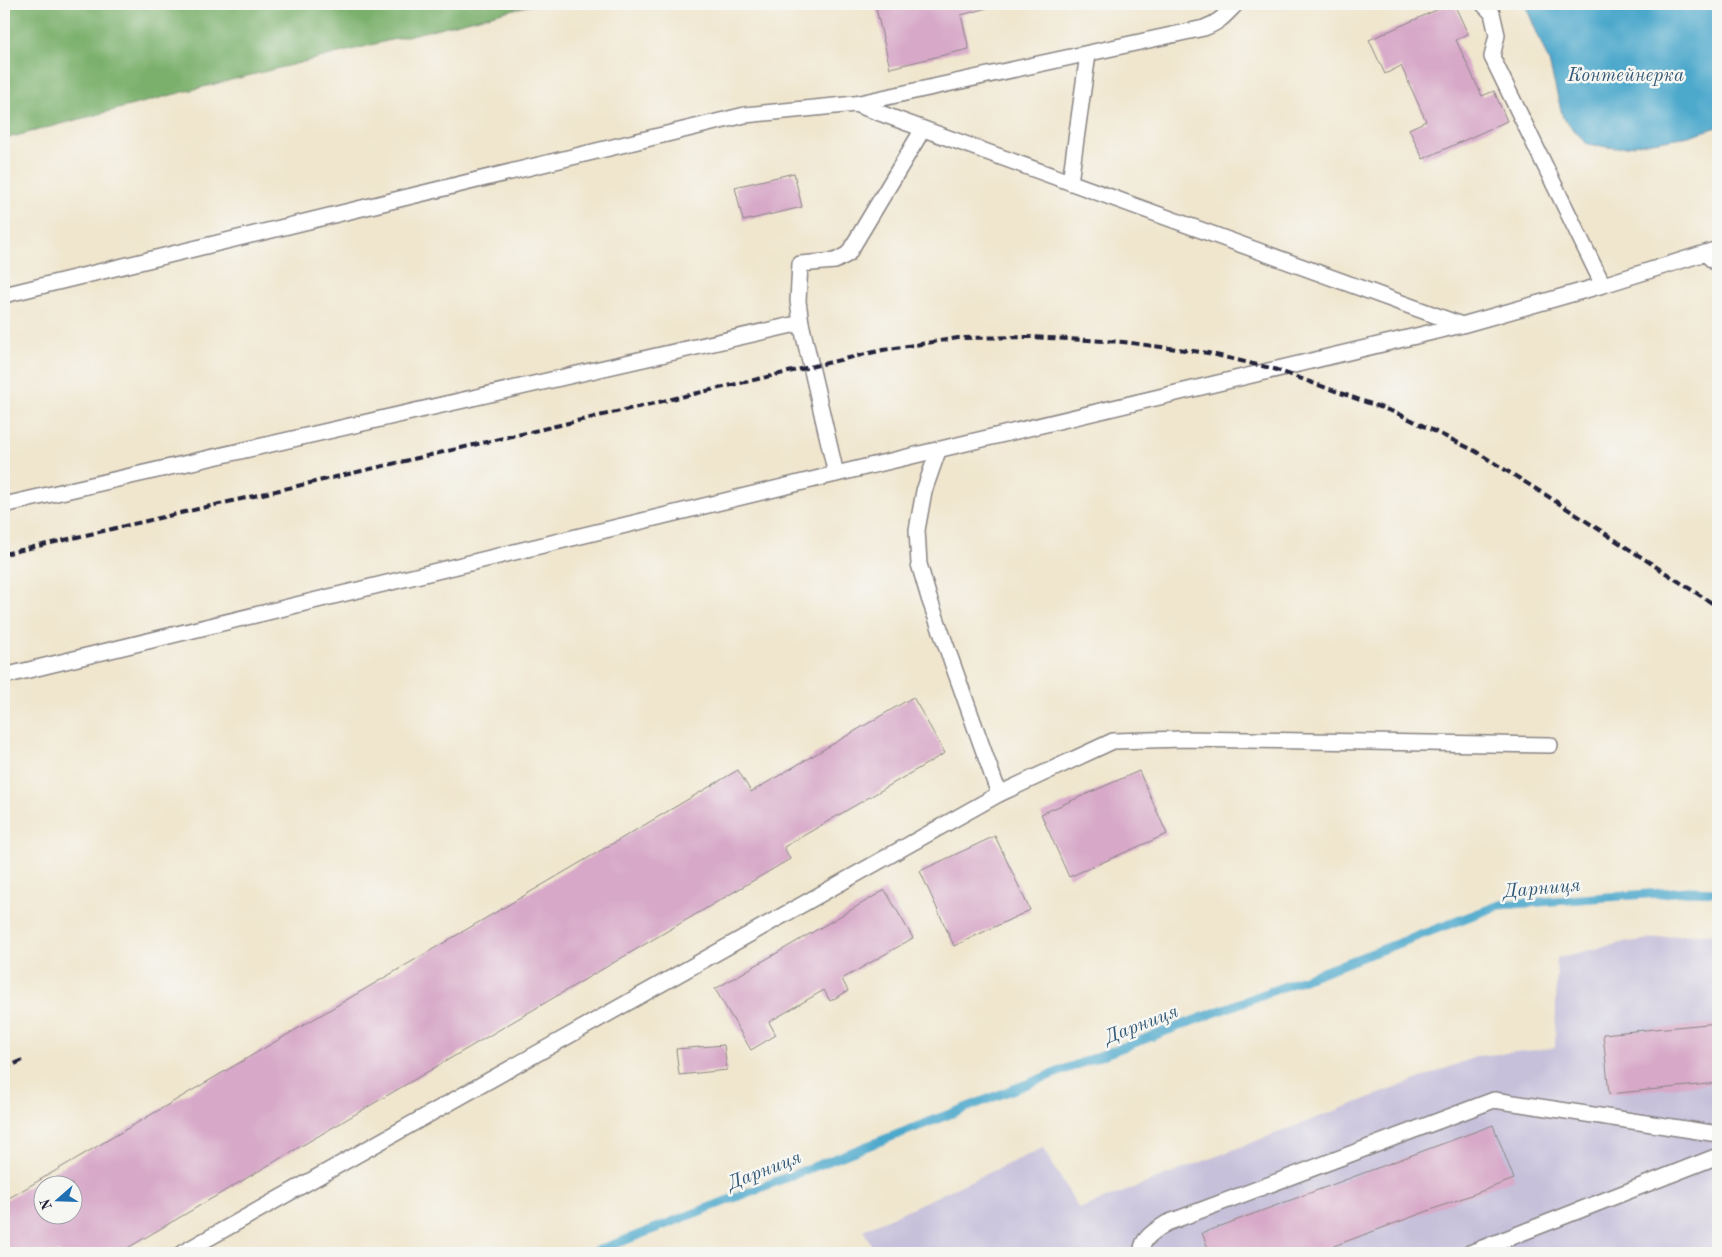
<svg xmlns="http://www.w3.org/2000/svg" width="1722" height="1257" font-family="'Old Standard TT',serif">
<rect width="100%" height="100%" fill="#f6f6f2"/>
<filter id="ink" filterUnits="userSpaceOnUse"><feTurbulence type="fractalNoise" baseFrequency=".02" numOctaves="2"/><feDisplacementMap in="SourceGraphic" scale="10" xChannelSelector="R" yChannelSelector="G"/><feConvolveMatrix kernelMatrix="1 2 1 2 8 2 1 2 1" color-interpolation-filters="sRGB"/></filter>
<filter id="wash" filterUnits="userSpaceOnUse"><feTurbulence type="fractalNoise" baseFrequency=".0096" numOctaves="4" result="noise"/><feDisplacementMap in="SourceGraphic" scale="20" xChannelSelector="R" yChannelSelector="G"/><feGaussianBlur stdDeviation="1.12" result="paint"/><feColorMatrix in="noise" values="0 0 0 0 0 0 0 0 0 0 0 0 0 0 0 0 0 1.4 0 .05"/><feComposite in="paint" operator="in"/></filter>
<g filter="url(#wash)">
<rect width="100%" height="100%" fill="#f0e6ce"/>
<path fill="#c6c0da" d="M1718 933V1253H876L863 1230 1043 1148 1079 1209 1478 1056 1555 1048 1557 958 1620 943 1682 935Z"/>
<path fill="#7ab06c" stroke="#4e6954" d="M4 4H535L183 92 4 139Z"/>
<path fill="#4da9cc" stroke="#386684" d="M1525 4H1718V127L1689 136 1616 148 1587 144 1563 118 1549 62Z"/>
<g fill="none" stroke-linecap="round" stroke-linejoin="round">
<path stroke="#4da9cc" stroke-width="9" d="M592 1253 1089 1060 1500 905 1688 891 1718 892"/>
</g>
<g id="blocks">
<g fill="#d7a8c8" fill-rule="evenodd">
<path d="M875 4H1002L961 15 969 49 890 68Z"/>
<path d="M1450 4H1454L1468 34 1456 40 1482 96 1494 91 1507 121 1423 159 1409 129 1426 121 1401 66 1385 74 1369 40Z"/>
<path d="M794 173 802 207 743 221 735 187Z"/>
<path d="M913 697 945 753 784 847 790 859 119 1253H4V1201L738 770 751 792ZM42 1184H72V1214H42Z"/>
<path d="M1139 771 1167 834 1069 877 1041 814Z"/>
<path d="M995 836 1030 910 954 946 920 871Z"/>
<path d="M885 890 913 938 842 979 848 991 830 1001 824 990 769 1022 776 1035 751 1050 715 989Z"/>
<path d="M1718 1023V1083L1609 1094 1603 1034Z"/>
<path d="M724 1045 727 1070 679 1075 676 1049Z"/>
<path d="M1493 1125 1514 1179 1315 1253H1210L1202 1233Z"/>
</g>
</g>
</g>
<g filter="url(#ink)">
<use href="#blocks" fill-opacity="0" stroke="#898484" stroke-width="1"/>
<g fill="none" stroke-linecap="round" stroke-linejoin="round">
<defs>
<g id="lane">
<path d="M1483 4 1492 13 1497 35 1492 57 1603 285"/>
<path d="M855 104 1204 28C1220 22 1224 16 1236 4"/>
<path d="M1070 182 1088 54"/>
<path d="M1706 254 1718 265"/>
<path d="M4 295 745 115 855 104 1462 325 1603 285 1718 249"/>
<path d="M836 474 801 323 798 301 800 264 835 261 848 254 923 129"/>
<path d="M4 505 801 323"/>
<path d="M4 676 836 474 1462 325"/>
<path d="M999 794 1113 741 1184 739 1550 745"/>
<path d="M182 1253 999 794 929 598 919 564 917 530 924 491 938 451"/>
<path d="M1142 1253C1140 1239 1156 1230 1167 1223L1494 1100 1718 1134"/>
<path d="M1470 1253 1718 1156"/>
</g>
</defs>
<use href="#lane" stroke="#898484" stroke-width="18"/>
<use href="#lane" stroke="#fff" stroke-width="15"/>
<g stroke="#22223b" stroke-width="4" stroke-dasharray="8 4" stroke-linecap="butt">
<path d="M4 554 883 350 958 338 1031 337 1123 342 1208 353 1274 369 1399 414 1475 451 1549 497 1718 607"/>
<path d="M4 1069 25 1059"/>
</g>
</g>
</g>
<g text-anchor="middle" stroke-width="5" stroke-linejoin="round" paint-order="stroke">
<g font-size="19" font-style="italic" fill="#335875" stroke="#f6f6f2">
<text x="1626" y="81">Контейнерка</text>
<text transform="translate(1542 887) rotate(-5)" y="7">Дарниця</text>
<text transform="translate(1141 1023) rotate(-21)" y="7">Дарниця</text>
<text transform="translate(764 1169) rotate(-21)" y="7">Дарниця</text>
</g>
</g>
<rect width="1722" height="1257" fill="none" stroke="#f6f6f2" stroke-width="20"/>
<g transform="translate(58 1200) rotate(250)"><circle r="24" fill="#f6f6f2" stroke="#a1a1a9"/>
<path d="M0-4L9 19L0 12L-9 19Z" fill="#1f6fb2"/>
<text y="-8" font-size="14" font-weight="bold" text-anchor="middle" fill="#22223b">N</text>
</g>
</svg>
